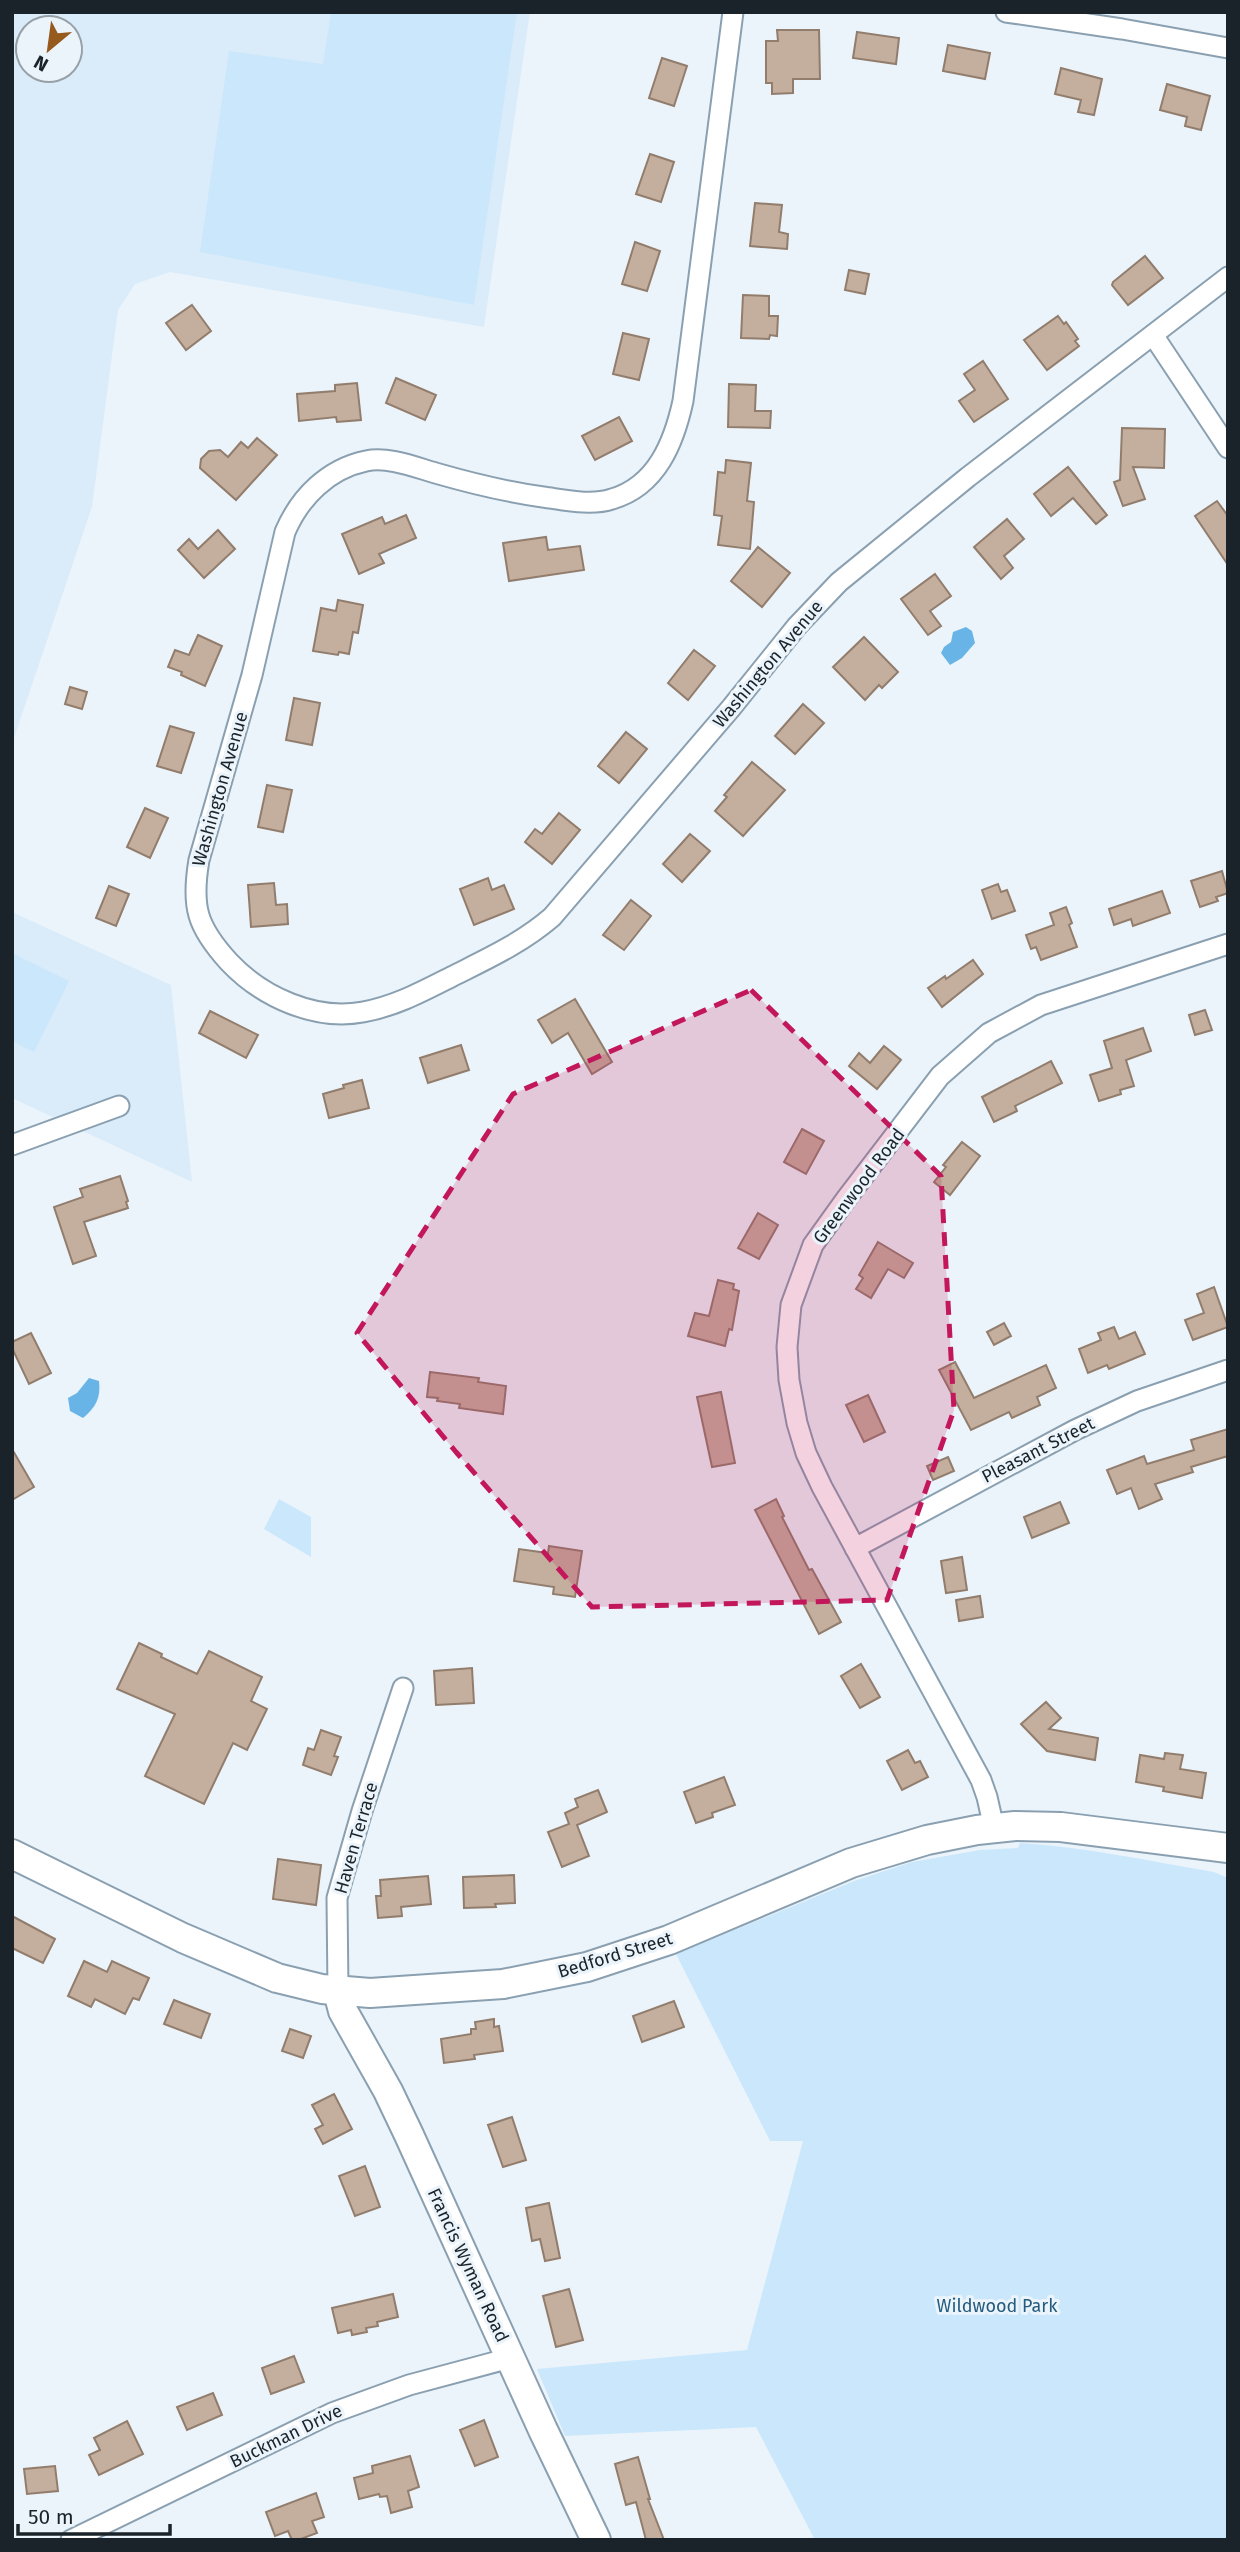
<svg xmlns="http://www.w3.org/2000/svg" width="1240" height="2552" font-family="'Fira Sans',sans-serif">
<rect width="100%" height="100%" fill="#ebf4fb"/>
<g fill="#daecfa" fill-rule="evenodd">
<path d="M12 12H530L484 327 170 272 135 284 118 310 92 507 12 744ZM28 28H70V70H28Z"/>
<path d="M12 912 171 985 192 1182 12 1098Z"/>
</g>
<g fill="#cbe7fb">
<path d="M331 12H517L474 305 200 252 229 51 323 64Z"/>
<path d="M12 953 69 981 34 1052 12 1041Z"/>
<path d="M279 1499 311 1517V1557L264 1529Z"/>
<path d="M1020 1843C1086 1847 1149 1861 1214 1872L1228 1878V2540H815L756 2427 565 2436 537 2369 747 2350 803 2141H770L676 1954 854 1881 912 1862 980 1850 1018 1848Z"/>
</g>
<g fill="#69b4e7">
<path d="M966 627 972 631 975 643 962 658 950 665 941 653 944 647 951 642 953 632Z"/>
<path d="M89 1378 99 1381C101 1398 96 1407 83 1418L70 1411 68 1398 77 1393Z"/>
</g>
<g fill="#c4ae9d" stroke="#927d6d" stroke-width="2">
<path d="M777 30H819L820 79H793V93L772 94V83H766V41H778Z"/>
<path d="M857 32 899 38 896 64 853 58Z"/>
<path d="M948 45 990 53 985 79 943 71Z"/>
<path d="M662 58 687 66 674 106 649 98Z"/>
<path d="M1061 68 1102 79 1094 115 1078 112 1081 100 1055 94Z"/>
<path d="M1167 84 1210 96 1201 130 1185 126 1187 117 1160 110Z"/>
<path d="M650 154 674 162 661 202 636 194Z"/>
<path d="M755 203 782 205 779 232 788 234 787 249 750 246Z"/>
<path d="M635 242 660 251 647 291 622 284Z"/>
<path d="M1145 256 1163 278 1128 305 1112 285 1113 282Z"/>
<path d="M849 270 869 274 865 294 845 290Z"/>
<path d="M743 295 769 296V316H778L777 336 770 335 769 339 741 338Z"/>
<path d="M192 305 211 331 186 350 166 323Z"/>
<path d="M1058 316 1064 324 1066 322 1078 339 1075 341 1079 346 1047 370 1024 340Z"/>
<path d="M623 333 649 339 639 380 613 374Z"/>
<path d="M983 361 1008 399 974 422 959 401 975 390 964 374Z"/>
<path d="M396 378 436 395 425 420 386 403Z"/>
<path d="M357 383 361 420 337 422 336 417 299 421 297 394 335 391V385Z"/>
<path d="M729 384 756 385 755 411H771L770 428 728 427Z"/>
<path d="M619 417 632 441 595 460 582 436Z"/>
<path d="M1122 428 1165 429 1164 468 1133 467 1145 499 1123 506 1114 482 1120 480Z"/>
<path d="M257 438 277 455 236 500 200 468 201 459 209 451 220 450 228 457 241 442 248 448Z"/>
<path d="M726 460 751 463 747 501 754 502 750 549 718 545 722 516 714 515 718 472 725 473Z"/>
<path d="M1068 467 1107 515 1096 524 1073 498 1051 516 1034 494Z"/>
<path d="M1217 501 1228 516V565L1195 516Z"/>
<path d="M406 515 416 538 379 554 384 563 359 574 342 534 382 517 385 524Z"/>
<path d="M1007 519 1024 539 1004 556 1013 568 1001 579 974 547Z"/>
<path d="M218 530 235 549 204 578 178 550 189 539 198 549Z"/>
<path d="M546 537 548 550 580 546 584 570 509 581 503 543Z"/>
<path d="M758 547 790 573 762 607 731 581Z"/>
<path d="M935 574 951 596 930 611 941 626 928 635 901 599Z"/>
<path d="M338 600 363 605 358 633 353 632 349 654 339 652 338 655 313 651 321 608 336 611Z"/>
<path d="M198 635 222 646 205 686 181 675 182 672 168 667 175 650 189 655Z"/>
<path d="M864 637 898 672 882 688 879 685 865 700 833 667Z"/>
<path d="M694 650 715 666 688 700 668 683Z"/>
<path d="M70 687 87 692 82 709 65 704Z"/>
<path d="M294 698 320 703 312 745 286 740Z"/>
<path d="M803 704 824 723 795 754 775 736Z"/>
<path d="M170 726 194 733 181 773 157 766Z"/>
<path d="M626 732 647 749 619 783 598 766Z"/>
<path d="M752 762 785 790 743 836 715 811 727 797 724 795Z"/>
<path d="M267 785 292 790 283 832 258 827Z"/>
<path d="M145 808 168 818 150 858 127 847Z"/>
<path d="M559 813 580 830 552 864 525 842 535 829 542 834Z"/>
<path d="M690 834 710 851 682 882 663 864Z"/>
<path d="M1222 871 1228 893 1216 897 1218 901 1200 907 1191 881Z"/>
<path d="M488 878 492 890 504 885 514 909 474 925 460 889Z"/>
<path d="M274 883 276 905 287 904 288 924 251 927 248 885Z"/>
<path d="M998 884 1001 892 1007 890 1015 911 992 919 982 890Z"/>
<path d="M109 886 129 894 116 926 96 918Z"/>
<path d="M1162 891 1170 913 1133 926 1131 919 1114 925 1109 909Z"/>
<path d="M631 900 651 916 624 950 603 935Z"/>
<path d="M1066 907 1072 923 1069 925 1077 947 1041 960 1036 947 1031 949 1026 935 1054 925 1050 913Z"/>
<path d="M973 960 983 974 942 1007 928 988 945 976 946 979Z"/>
<path d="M575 999 612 1062 592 1074 568 1033 552 1043 538 1020Z"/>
<path d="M1205 1010 1212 1030 1195 1035 1189 1015Z"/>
<path d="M210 1011 258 1035 246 1058 199 1033Z"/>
<path d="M1143 1028 1151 1051 1126 1060 1134 1086 1120 1090 1121 1094 1099 1101 1090 1075 1112 1068 1104 1041Z"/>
<path d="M461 1045 469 1070 428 1083 420 1058Z"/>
<path d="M884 1046 901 1060 877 1089 849 1066 859 1053 870 1063Z"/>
<path d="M1051 1061 1062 1083 1015 1106 1017 1111 994 1122 982 1097Z"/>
<path d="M362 1080 369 1108 329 1118 323 1094 344 1088 343 1085Z"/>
<path d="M802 1129 824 1141 806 1174 784 1162Z"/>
<path d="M962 1142 980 1156 950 1195 934 1182 946 1167 943 1165Z"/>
<path d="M120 1176 128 1201 126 1202 128 1208 84 1222 96 1256 73 1264 54 1207 83 1197 80 1189Z"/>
<path d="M758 1213 778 1225 759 1259 738 1248Z"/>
<path d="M878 1242 913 1263 904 1278 888 1269 871 1298 856 1289 863 1278 859 1275Z"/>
<path d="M718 1280 734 1284 733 1289 739 1291 732 1330 729 1329 725 1346 688 1336 695 1313 709 1316Z"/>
<path d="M1214 1287 1228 1327 1193 1340 1185 1320 1204 1313 1197 1294Z"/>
<path d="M1004 1323 1011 1336 994 1345 987 1332Z"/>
<path d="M1114 1327 1119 1339 1135 1332 1145 1354 1109 1369 1107 1365 1088 1373 1079 1349 1101 1340 1098 1333Z"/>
<path d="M31 1333 51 1373 29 1384 12 1348V1342Z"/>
<path d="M955 1362 974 1398 1046 1365 1056 1388 1037 1397 1040 1405 1012 1418 1009 1412 971 1430 939 1370Z"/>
<path d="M430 1372 479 1378 478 1382 506 1386 503 1414 459 1408 460 1404 437 1401 438 1398 427 1397Z"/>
<path d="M721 1392 735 1463 712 1467 697 1397Z"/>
<path d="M868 1395 885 1432 864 1442 846 1405Z"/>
<path d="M1228 1429V1456L1191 1467 1193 1472 1155 1484 1162 1499 1139 1509 1131 1488 1117 1494 1107 1470 1144 1456 1147 1464 1194 1450 1191 1440Z"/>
<path d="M12 1449 34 1487 12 1500Z"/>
<path d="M948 1457 954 1471 933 1480 927 1466Z"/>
<path d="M776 1499 784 1516 782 1517 809 1570 812 1569 841 1622 819 1634 755 1510Z"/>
<path d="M1060 1502 1069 1523 1032 1538 1024 1517Z"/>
<path d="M549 1546 582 1551 575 1597 553 1594 554 1587 514 1581 519 1549 548 1553Z"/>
<path d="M962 1557 967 1590 946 1593 941 1561Z"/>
<path d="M980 1596 983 1617 959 1621 956 1600Z"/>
<path d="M139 1643 162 1654 161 1657 197 1674 209 1651 262 1677 251 1701 267 1709 247 1750 233 1743 204 1804 145 1776 175 1714 117 1689Z"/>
<path d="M861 1664 880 1697 860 1708 841 1676Z"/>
<path d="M472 1668 474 1703 436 1705 434 1671Z"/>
<path d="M1046 1702 1061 1718 1049 1729 1098 1738 1095 1760 1047 1751 1021 1724Z"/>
<path d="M321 1730 341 1737 334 1756 338 1757 331 1775 303 1765 308 1748 314 1750Z"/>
<path d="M908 1750 915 1763 920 1761 928 1777 902 1790 887 1761Z"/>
<path d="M1165 1753 1183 1755 1180 1769 1206 1773 1202 1798 1163 1791 1164 1787 1136 1782 1140 1755 1164 1759Z"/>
<path d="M724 1777 735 1805 712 1813 713 1817 696 1823 684 1792Z"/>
<path d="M598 1790 607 1812 577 1825 589 1856 562 1867 548 1832 569 1824 565 1813 578 1807 575 1799Z"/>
<path d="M278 1859 321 1865 316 1905 273 1899Z"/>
<path d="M514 1875 515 1903 495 1904 496 1907 464 1908 463 1877Z"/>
<path d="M428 1876 431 1904 401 1907 402 1916 378 1918 376 1896H381L380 1880Z"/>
<path d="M12 1916 55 1939 43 1963 12 1948Z"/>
<path d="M84 1961 107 1972 112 1961 149 1978 139 2000 133 1998 125 2014 95 1999 91 2007 68 1996Z"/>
<path d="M174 2000 210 2014 201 2038 164 2024Z"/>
<path d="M674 2001 684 2027 642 2042 633 2016Z"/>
<path d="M494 2019V2027L499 2026 503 2051 474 2055 475 2059 444 2063 441 2039 471 2034V2029H476L475 2022Z"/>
<path d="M290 2029 311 2036 303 2058 282 2051Z"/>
<path d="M334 2094 352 2129 323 2144 315 2129 323 2125 312 2105Z"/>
<path d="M512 2117 526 2160 503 2167 488 2125Z"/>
<path d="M365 2166 380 2207 355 2216 339 2176Z"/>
<path d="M549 2203 560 2258 545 2261 540 2239 532 2241 526 2208Z"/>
<path d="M569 2289 583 2340 556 2347 543 2296Z"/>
<path d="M393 2294 398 2317 377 2322 378 2326 366 2328 367 2332 352 2335 351 2330 338 2333 332 2308Z"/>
<path d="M294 2356 304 2382 271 2394 262 2368Z"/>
<path d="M213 2393 222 2415 187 2430 177 2407Z"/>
<path d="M484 2420 498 2457 475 2466 460 2430Z"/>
<path d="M127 2421 143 2454 99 2475 89 2455 100 2450 94 2438Z"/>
<path d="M410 2456 419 2487 408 2491 412 2507 391 2513 387 2496 380 2497 379 2494 359 2499 354 2478 373 2473 372 2466Z"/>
<path d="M638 2457 650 2499H648L664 2540H646L636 2502 626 2505 615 2464Z"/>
<path d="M55 2466 58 2491 27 2494 24 2469Z"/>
<path d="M316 2493 324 2517 312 2521 317 2533 298 2540H292L288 2531 275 2536 266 2512Z"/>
</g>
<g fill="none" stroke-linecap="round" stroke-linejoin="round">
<defs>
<g id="street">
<path d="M733 12 683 401C674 442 657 486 612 499 591 506 565 500 543 497 507 492 474 484 439 474 417 468 389 456 366 461 328 469 300 497 285 532L252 675 199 860C191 907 197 927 229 962 262 997 315 1021 363 1012 397 1006 427 989 457 974 491 957 523 942 552 917L731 708 797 626 839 582 968 477 1228 277"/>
<path d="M1006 12 1122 29 1228 48"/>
<path d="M1153 335 1228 448"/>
<path d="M12 1145 119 1106"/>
<path d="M855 1548 1075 1430 1137 1401 1228 1370"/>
<path d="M994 1828 987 1797 981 1780 822 1487 806 1453 797 1423 789 1380 787 1347 791 1305 813 1245 846 1199 940 1076 989 1033 1041 1005 1228 944"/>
<path d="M338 1992 337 1898 362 1811 403 1688"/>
<path d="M71 2540 332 2413 409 2385 510 2358"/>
</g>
<g id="secondary">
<path d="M12 1854 183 1938 277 1978 322 1989 370 1993 503 1984 587 1967 669 1940 851 1863 927 1840 977 1830 1015 1826 1061 1827 1228 1848"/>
<path d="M338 1992 343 2011 388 2091 409 2135 543 2430 596 2540"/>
</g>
</defs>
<use href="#street" stroke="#8aa0b1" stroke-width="23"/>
<use href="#secondary" stroke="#8aa0b1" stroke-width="32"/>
<use href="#street" stroke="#fff" stroke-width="19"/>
<use href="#secondary" stroke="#fff" stroke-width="28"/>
</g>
<path fill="#c2185b" fill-opacity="0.2" stroke="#c2185b" stroke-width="5" stroke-dasharray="14 9" stroke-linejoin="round" d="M751 990 941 1176 954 1410 887 1600 592 1607 456 1452 357 1333 513 1094Z"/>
<g text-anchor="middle" stroke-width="6" stroke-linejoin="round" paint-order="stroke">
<g font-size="18" fill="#1a2329" stroke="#ebf4fb">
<text transform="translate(768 664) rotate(-50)" y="6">Washington Avenue</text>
<text transform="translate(220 789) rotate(-74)" y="6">Washington Avenue</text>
<text transform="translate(859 1186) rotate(-53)" y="6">Greenwood Road</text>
<text transform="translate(1038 1450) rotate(-27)" y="6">Pleasant Street</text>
<text transform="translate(356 1838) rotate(-74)" y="6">Haven Terrace</text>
<text transform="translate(615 1955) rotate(-17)" y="6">Bedford Street</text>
<text transform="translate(468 2265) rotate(65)" y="6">Francis Wyman Road</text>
<text transform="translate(286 2436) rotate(-26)" y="6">Buckman Drive</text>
</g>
<g font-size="18" fill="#245c7f" stroke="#ebf4fb">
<text x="997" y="2312">Wildwood Park</text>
</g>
</g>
<rect width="1240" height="2552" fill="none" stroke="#1a2329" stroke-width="28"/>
<g transform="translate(49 49) rotate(209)"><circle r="33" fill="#ebf4fb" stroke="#97a0a7" stroke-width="2"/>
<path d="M0-5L12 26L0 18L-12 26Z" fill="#975a1e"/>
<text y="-10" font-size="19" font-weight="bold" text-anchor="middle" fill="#1a2329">N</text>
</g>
<path d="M18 2524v10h152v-10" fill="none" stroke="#1a2329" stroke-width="3.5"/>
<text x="28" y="2524" font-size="21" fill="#1a2329" stroke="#ebf4fb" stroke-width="5" paint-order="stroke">50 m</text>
</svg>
